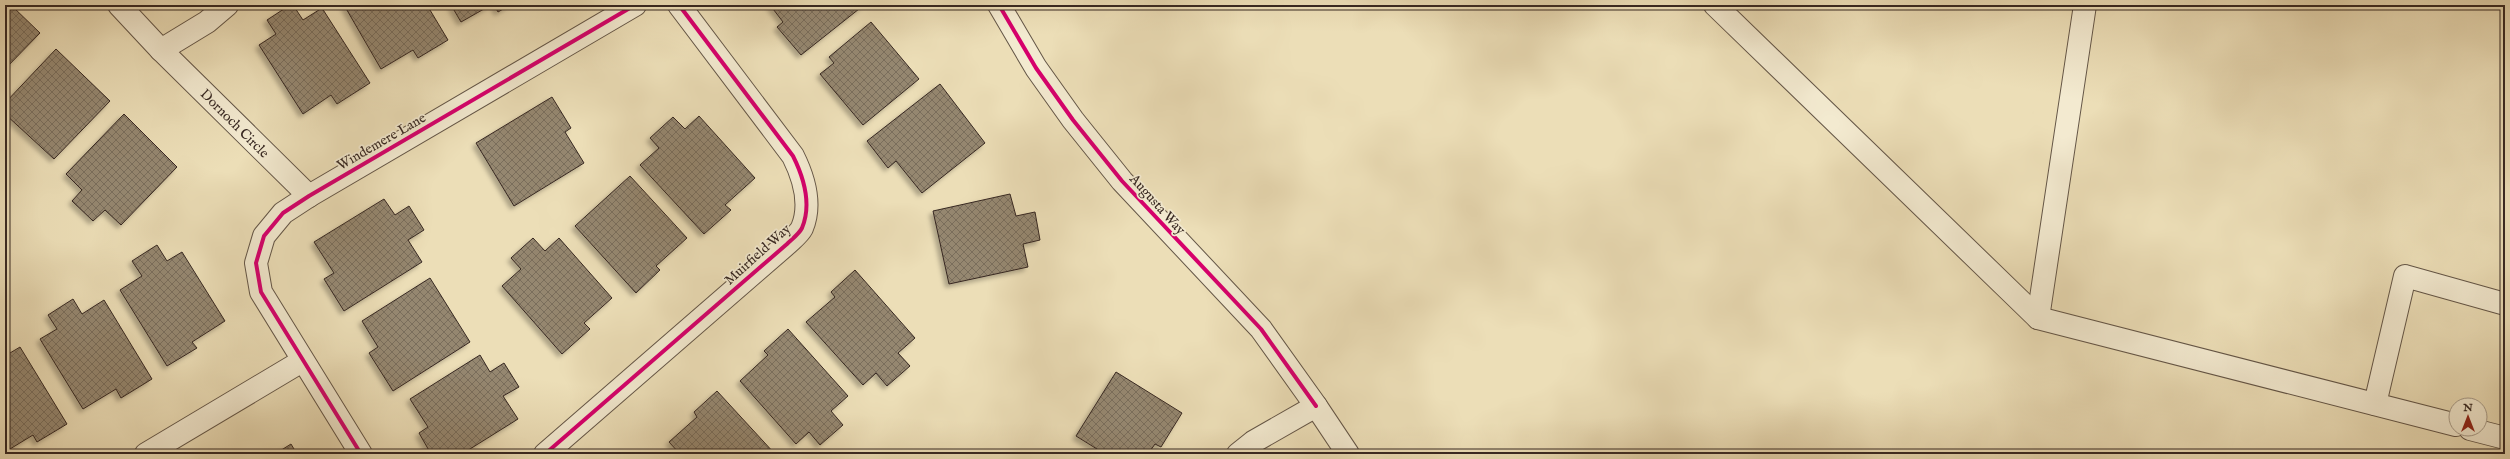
<svg xmlns="http://www.w3.org/2000/svg" width="2510" height="459" font-family="'IM FELL English',serif">
<defs>
<pattern id="building-cross-hatch" width="8" height="8" patternUnits="userSpaceOnUse"><rect width="8" height="8" fill="#95876f"/><path d="M0 0l8 8M0 8l8-8" fill="none" stroke="#7a6e5b"/></pattern>
<filter id="shadow"><feDropShadow dx="-3.5" dy="3.5" stdDeviation="2" flood-color="#0004"/></filter>
</defs>
<rect width="100%" height="100%" fill="#ecdeb7"/>
<filter id="stains"><feTurbulence type="fractalNoise" baseFrequency=".005" numOctaves="4"/><feColorMatrix values="0 0 0 0 .2 0 0 0 0 .09 0 0 0 0 .02 0 0 0 .5 -.17"/></filter>
<radialGradient id="worn" r=".72"><stop offset=".6" stop-color="#630" stop-opacity="0"/><stop offset="1" stop-color="#630" stop-opacity=".3"/></radialGradient>
<g fill="url(#building-cross-hatch)" stroke="#372822" filter="url(#shadow)">
<path d="M5 5H11L40 33 5 69Z"/>
<path d="M290 5H293L303 20 322 8 370 83 337 104 331 95 303 114 259 45 276 34 267 20Z"/>
<path d="M344 5H427L448 40 418 58 413 50 381 69Z"/>
<path d="M451 5H491L461 22Z"/>
<path d="M494 5H510L498 12Z"/>
<path d="M770 5H864L801 55 777 27 783 22Z"/>
<path d="M871 22 919 79 863 125 820 74 834 63 829 57Z"/>
<path d="M56 49 110 101 54 159 5 114V103Z"/>
<path d="M940 84 985 143 922 193 896 161 888 168 867 141Z"/>
<path d="M552 97 571 128 565 132 584 163 514 206 476 143Z"/>
<path d="M124 114 177 167 121 225 105 210 93 221 72 201 82 190 66 174Z"/>
<path d="M699 116 755 178 725 205 731 210 704 234 640 165 659 148 650 138 673 117 685 129Z"/>
<path d="M630 176 687 238 656 266 660 270 636 293 575 226Z"/>
<path d="M1010 194 1016 216 1035 212 1040 240 1023 244 1028 267 949 284 933 211Z"/>
<path d="M384 199 395 215 409 206 424 230 408 240 422 262 344 311 324 279 334 273 314 242Z"/>
<path d="M533 238 545 251 559 238 612 298 584 323 590 329 562 354 502 286 521 269 511 258Z"/>
<path d="M157 245 167 261 182 252 225 321 192 342 197 348 167 366 120 290 142 276 132 261Z"/>
<path d="M855 270 915 338 898 353 910 366 887 386 876 373 863 385 806 322 835 297 831 292Z"/>
<path d="M430 278 470 342 393 391 369 353 378 347 362 321Z"/>
<path d="M73 299 82 314 104 300 152 379 121 398 116 389 83 409 40 339 57 329 48 315Z"/>
<path d="M788 329 848 396 831 411 843 425 820 445 809 432 796 444 740 381 768 355 764 351Z"/>
<path d="M20 347 67 424 37 442 33 435 5 452V356Z"/>
<path d="M480 355 490 372 504 363 519 387 503 396 518 419 462 454H431L419 433 428 427 410 399Z"/>
<path d="M1116 372 1182 413 1161 447 1155 444 1148 454H1105L1076 436Z"/>
<path d="M717 391 775 454H680L669 442 697 417 694 412Z"/>
<path d="M291 444 297 454H275Z"/>
</g>
<g fill="none" stroke-linecap="round" stroke-linejoin="round">
<defs>
<g id="minor">
<path d="M119 5 161 50 309 196"/>
<path d="M999 5 1036 68 1073 120 1122 181 1261 329 1316 406"/>
<path d="M1715 5 2038 318"/>
<path d="M2085 5 2038 318 2456 425"/>
<path d="M161 50 207 22 227 5"/>
<path d="M2375 404 2405 276 2505 304"/>
<path d="M2470 429 2505 438"/>
<path d="M146 454 302 361"/>
<path d="M361 454 261 292 256 263 264 236 283 213 309 196 635 5"/>
<path d="M545 454 787 244C792 239 799 234 802 228 812 204 804 178 793 156L679 5"/>
<path d="M1238 454 1253 442 1316 406 1348 454"/>
</g>
</defs>
<use href="#minor" stroke="#645647" stroke-width="24"/>
<use href="#minor" stroke="#f3ead0" stroke-width="22"/>
<defs>
<g id="cycleway">
<path d="M999 5 1036 68 1073 120 1122 181 1261 329 1316 406"/>
<path d="M361 454 261 292 256 263 264 236 283 213 309 196 635 5"/>
<path d="M545 454 787 244C792 239 799 234 802 228 812 204 804 178 793 156L679 5"/>
</g>
</defs>
<use href="#cycleway" stroke="#f3ead0" stroke-width="6"/>
<use href="#cycleway" stroke="#d6006c" stroke-width="4"/>
</g>
<g text-anchor="middle" stroke-width="3.5" stroke-linejoin="round" paint-order="stroke">
<g font-size="14" fill="#372822" stroke="#f3ead0">
<text transform="translate(235 123) rotate(45)" y="5">Dornoch Circle</text>
<text transform="translate(381 141) rotate(-30)" y="5">Windemere Lane</text>
<text transform="translate(1158 204) rotate(48)" y="5">Augusta Way</text>
<text transform="translate(757 254) rotate(-42)" y="5">Muirfield Way</text>
</g>
</g>
<rect width="2510" height="459" fill="none" stroke="#ecdeb7" stroke-width="20"/>
<rect x="6" y="6" width="2498" height="447" fill="none" stroke="#372822" stroke-width="2"/>
<rect x="10" y="10" width="2490" height="439" fill="none" stroke="#372822"/>
<g transform="translate(2468 417)"><circle r="19" fill="#f3ead0" stroke="#a89c8a"/>
<path d="M0-3L7 15L0 10L-7 15Z" fill="#8f2418"/>
<text y="-6" font-size="11" font-weight="bold" text-anchor="middle" fill="#372822">N</text>
</g>
<rect width="100%" height="100%" filter="url(#stains)"/>
<rect width="100%" height="100%" fill="url(#worn)"/>
</svg>
